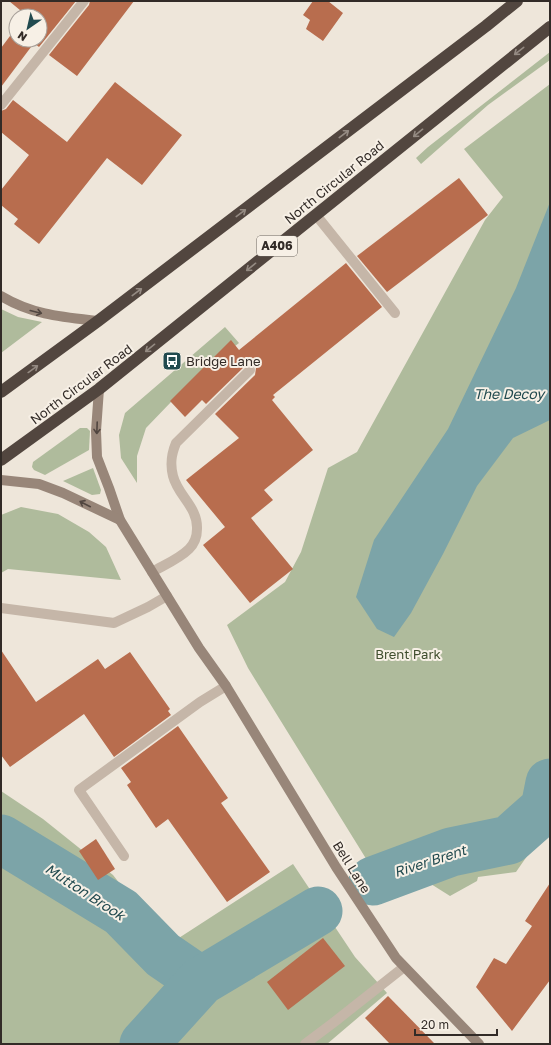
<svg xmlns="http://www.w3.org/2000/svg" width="551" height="1045" font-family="'Golos Text',sans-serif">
<rect width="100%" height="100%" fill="#eee6da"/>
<g fill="#afbb9c">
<path d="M550 52V60L488 105 421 164 416 158 428 147Z"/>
<path d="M550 84V823L516 872 478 877 477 881 450 896 423 879 391 899 248 668 227 625 285 582 301 552 328 468 357 452 485 220 503 197 464 149Z"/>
<path d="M1 309 18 317 42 322 1 353Z"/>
<path d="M225 327 239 343 197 375 146 428 137 456V483L121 458 119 435 125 413Z"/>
<path d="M80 428H87L90 431 89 450 45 475 34 470 32 467 33 462Z"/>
<path d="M93 468 101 490 100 494 92 495 63 481Z"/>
<path d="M21 507 58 514 89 532 106 547 121 580 8 569 1 573V515Z"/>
<path d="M1 791 43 819 113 875 168 945 293 864 355 957 387 993 327 1044H1Z"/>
</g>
<path fill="#7ca4a8" d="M550 202V420L513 438 477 486 443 554 411 613 394 637 377 629 356 597 374 540 448 429 516 288Z"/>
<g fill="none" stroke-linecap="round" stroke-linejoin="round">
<g stroke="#7ca4a8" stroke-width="49">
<path d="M1 839 121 912 163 955 201 981"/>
<path d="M373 881 451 852 509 840 545 808 550 783"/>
<path d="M144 1044 201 981 318 911"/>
</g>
</g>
<g fill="#b86d4e">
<path d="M9 1H76L39 47 34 43 1 87V48L16 28V40H40V16H25L26 15Z"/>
<path d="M90 1H134L77 76 49 55 89 5Z"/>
<path d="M313 1H328L343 13 323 41 306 29 310 20 303 15Z"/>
<path d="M115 82 182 135 142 185 107 158 39 244 14 224 18 219 1 205V190L29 155 1 132V111L6 109 13 100 67 142Z"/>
<path d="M459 178 488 215 387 292 357 256Z"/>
<path d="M346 263 382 307 273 395 275 397 272 400 313 450 264 490 273 500 251 518 293 569 250 603 203 545 225 527 186 480 239 438 215 414 255 375 256 368 251 364 246 365 206 404 202 400 185 417 170 401 231 340 239 350Z"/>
<path d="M1 650 36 702 98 659 105 669 130 652 170 709 168 711 171 715 114 757 84 714 10 767 1 755Z"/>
<path d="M178 726 228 798 221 803 270 872 227 902 168 819 156 828 127 785 131 782 121 768Z"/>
<path d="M96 839 115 869 98 880 79 851Z"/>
<path d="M550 883V980L512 1031 476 987 494 958 506 964 532 926 525 921Z"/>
<path d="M323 938 345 966 288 1010 267 982Z"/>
<path d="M388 996 435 1044H390L365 1018Z"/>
</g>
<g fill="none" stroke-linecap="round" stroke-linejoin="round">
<g stroke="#c5b6a8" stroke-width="10">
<path d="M316 215 395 313"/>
<path d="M152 572C164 565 179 559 189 549 194 544 197 537 197 529 198 507 178 496 173 476 170 464 171 455 176 443L250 370"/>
<path d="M1 608 114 623 148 607 167 596"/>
<path d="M124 856 79 790 200 702 226 686"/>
<path d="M305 1044 333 1023 404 967"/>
</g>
<path stroke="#c5b6a8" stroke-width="10" d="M1 105 84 1"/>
<g stroke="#988679" stroke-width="10">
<path d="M1 296C33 315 62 317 98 321"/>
<path d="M99 389 96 431 97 457 109 488 120 520 199 648 226 686 336 867 396 958 479 1044"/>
<path d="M1 480 39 484 63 493 120 520"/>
</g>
<g stroke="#52463f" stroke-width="12">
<path d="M1 392 98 321 486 26 517 1"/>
<path d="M1 460 99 389 550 27"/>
</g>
</g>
<defs><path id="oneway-shaft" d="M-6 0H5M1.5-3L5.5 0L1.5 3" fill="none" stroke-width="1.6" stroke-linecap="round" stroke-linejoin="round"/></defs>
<g stroke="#948a82">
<use href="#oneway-shaft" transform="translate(519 51) rotate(142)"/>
<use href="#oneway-shaft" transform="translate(418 133) rotate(141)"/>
<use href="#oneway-shaft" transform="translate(344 134) rotate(-37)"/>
<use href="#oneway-shaft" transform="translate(241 213) rotate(-37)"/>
<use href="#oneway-shaft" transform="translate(251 267) rotate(141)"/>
<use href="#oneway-shaft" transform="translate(137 292) rotate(-37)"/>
<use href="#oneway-shaft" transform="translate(150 348) rotate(141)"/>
<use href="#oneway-shaft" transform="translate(33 369) rotate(-36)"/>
</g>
<g stroke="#514640">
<use href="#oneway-shaft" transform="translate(36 312) rotate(14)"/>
<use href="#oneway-shaft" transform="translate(97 428) rotate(92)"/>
<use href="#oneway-shaft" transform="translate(85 504) rotate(-153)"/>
</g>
<defs>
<symbol id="bus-square" viewBox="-11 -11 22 22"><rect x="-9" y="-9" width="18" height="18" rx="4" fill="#214a4f" stroke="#f7f0e6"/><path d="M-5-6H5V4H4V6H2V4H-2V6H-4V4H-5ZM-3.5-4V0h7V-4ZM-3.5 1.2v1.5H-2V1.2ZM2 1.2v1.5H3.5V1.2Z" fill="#fff"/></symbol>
</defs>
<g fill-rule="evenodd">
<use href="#bus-square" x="161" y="350" width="22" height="22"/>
</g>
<g text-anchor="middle" stroke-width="4" stroke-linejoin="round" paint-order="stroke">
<rect fill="#f7f0e6" stroke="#6d6660" stroke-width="1" x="257" y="236" width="40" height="20" rx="3"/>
<g font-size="12" font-weight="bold" fill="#322b27">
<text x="277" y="250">A406</text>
</g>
<g font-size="13" fill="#322b27" stroke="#f7f0e6">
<text transform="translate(334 182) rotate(-39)" y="5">North Circular Road</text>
<text transform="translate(81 384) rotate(-37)" y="5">North Circular Road</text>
<text transform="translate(352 867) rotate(58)" y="5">Bell Lane</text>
</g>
<g font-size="13" fill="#322b27" stroke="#f7f0e6" text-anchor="start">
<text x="186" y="366">Bridge Lane</text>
</g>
<g font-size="13" fill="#404e2e" stroke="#f7f0e6">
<text x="408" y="659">Brent Park</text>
</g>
<g font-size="14" font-style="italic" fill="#214a4f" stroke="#f7f0e6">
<text x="509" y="399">The Decoy</text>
<text transform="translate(430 861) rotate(-18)" y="5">River Brent</text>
<text transform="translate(85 892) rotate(33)" y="5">Mutton Brook</text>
</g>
</g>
<rect width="551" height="1045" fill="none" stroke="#322b27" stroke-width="4"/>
<g transform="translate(28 28) rotate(214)"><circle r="19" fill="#f7f0e6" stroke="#a8a19a"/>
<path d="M0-3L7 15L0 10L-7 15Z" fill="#214a4f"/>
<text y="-6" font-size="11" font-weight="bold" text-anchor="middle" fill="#322b27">N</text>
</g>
<path d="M415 1029v6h82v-6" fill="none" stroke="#322b27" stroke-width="2"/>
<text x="421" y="1029" font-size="12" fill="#322b27" stroke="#f7f0e6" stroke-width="3" paint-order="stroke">20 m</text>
</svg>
